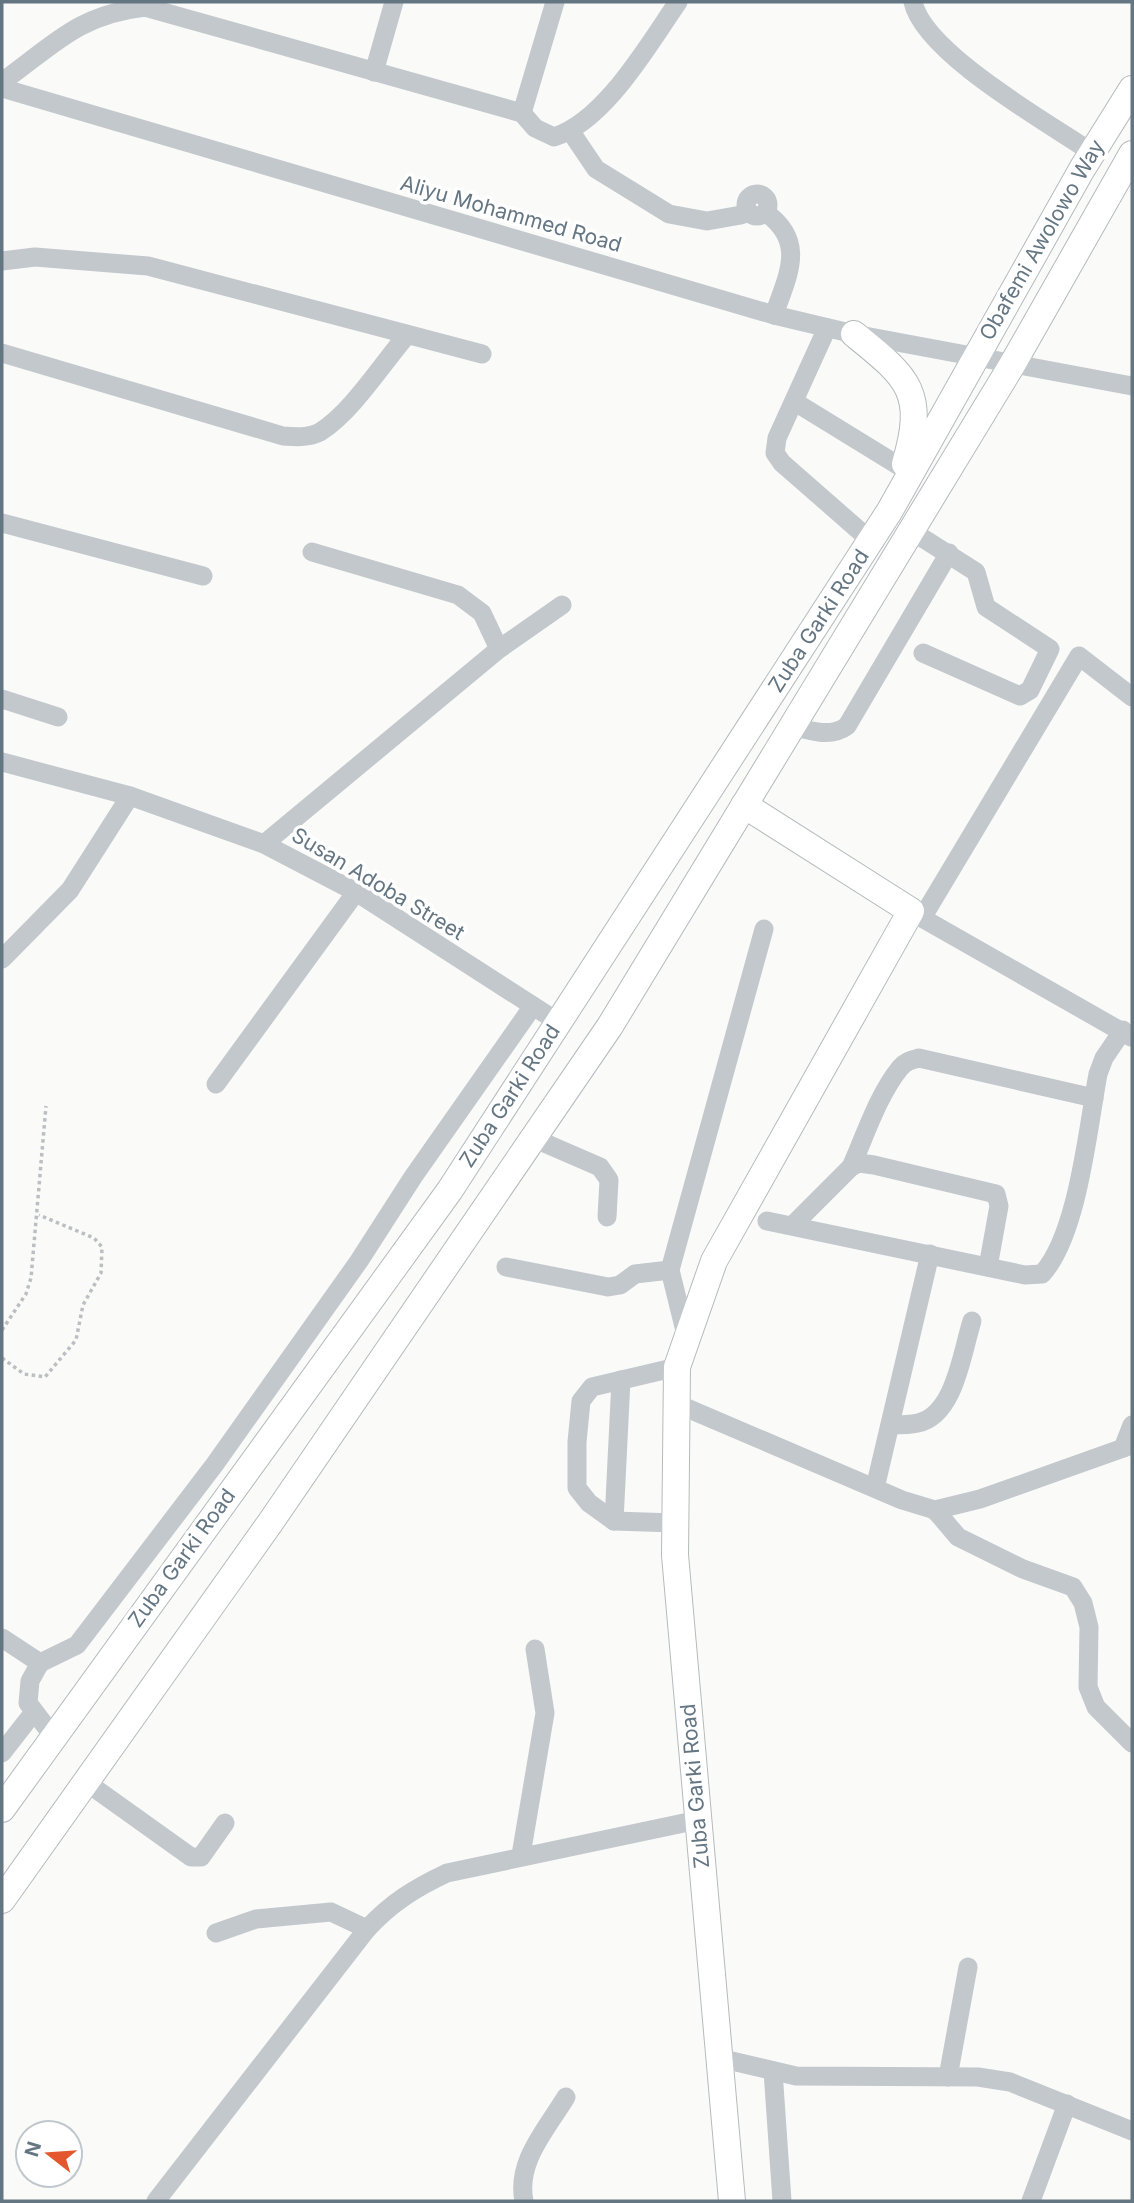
<svg xmlns="http://www.w3.org/2000/svg" width="1134" height="2203" font-family="Inter,sans-serif">
<rect width="100%" height="100%" fill="#fafaf8"/>
<g fill="none" stroke-linecap="round" stroke-linejoin="round">
<defs>
<g id="major">
<path d="M854 334C907 377 927 391 905 464"/>
<path d="M2 1809 450 1190 889 512 1082 169 1132 89"/>
<path d="M2 1900 270 1523 610 1026 1012 365 1132 154"/>
<path d="M732 2201 675 1555 677 1367 714 1261 911 911 744 805"/>
</g>
</defs>
<use href="#major" stroke="#b5babe" stroke-width="28"/>
<g stroke="#bbbfc2" stroke-width="3.5" stroke-dasharray="3.5 3.5" stroke-linecap="butt">
<path d="M2 1330 26 1294 31 1278 46 1106"/>
<path d="M2 1358 24 1374 45 1377 76 1340 83 1305 101 1273 102 1247 94 1238 39 1215"/>
</g>
<g stroke="#c3c8cc" stroke-width="19">
<path d="M913 2C924 53 1047 122 1091 152"/>
<path d="M374 72 394 2"/>
<path d="M2 82C54 45 77 15 145 7L522 113 535 128 554 137C605 121 648 45 678 2"/>
<path d="M2 88 774 315 854 334 1132 386"/>
<path d="M522 113 555 2"/>
<path d="M571 132 596 169 669 214 707 221 741 215 748 210"/>
<circle cx="757" cy="205" r="11"/>
<path d="M765 212C807 242 788 274 774 315"/>
<path d="M2 261 35 257 148 266 482 354"/>
<path d="M827 328 777 438 775 453 782 463 870 540"/>
<path d="M2 353 283 436C295 437 309 438 320 432 352 412 382 364 407 335"/>
<path d="M795 402 904 469"/>
<path d="M2 523 203 576"/>
<path d="M910 530 976 572 986 607 1050 649 1030 690 1020 696 923 653"/>
<path d="M312 552 458 595 482 613 499 649"/>
<path d="M2 699 58 717"/>
<path d="M792 726C810 731 831 738 847 726L949 553"/>
<path d="M2 762 130 796 264 844 356 892 558 1022"/>
<path d="M264 844 499 649 562 605"/>
<path d="M911 911 922 918 1079 656 1132 697"/>
<path d="M922 918 1131 1037"/>
<path d="M2 959 70 890 130 796"/>
<path d="M216 1084 356 892"/>
<path d="M533 1138 600 1167 609 1180 607 1217"/>
<path d="M851 1167C865 1136 878 1095 900 1068 906 1061 912 1060 919 1058L1094 1098"/>
<path d="M767 1221 1025 1275 1042 1274C1078 1235 1088 1127 1098 1074L1104 1058 1123 1030"/>
<path d="M793 1225 851 1167 859 1163 874 1165 996 1194 999 1206 988 1267"/>
<path d="M506 1267 608 1287 620 1285 635 1274 670 1270"/>
<path d="M687 1339 670 1270 764 929"/>
<path d="M675 1403 902 1500 935 1510 980 1499 1132 1445"/>
<path d="M890 1425C899 1425 909 1425 918 1423 955 1415 962 1352 972 1321"/>
<path d="M1123 1448 1132 1425"/>
<path d="M875 1488 930 1254"/>
<path d="M935 1510 958 1537 1023 1569 1073 1587 1083 1603 1089 1627 1088 1687 1096 1707 1132 1743"/>
<path d="M614 1521 621 1380"/>
<path d="M675 1523 614 1521 589 1503 577 1488V1442L581 1401 592 1387 677 1367"/>
<path d="M2 1638 40 1663 30 1681 28 1703 53 1736"/>
<path d="M40 1663 77 1645 215 1464 359 1261 413 1177 533 1006"/>
<path d="M2 1753 34 1712"/>
<path d="M86 1782 191 1857H201L225 1823"/>
<path d="M521 1855 545 1713 535 1649"/>
<path d="M216 1933 256 1919 331 1912 367 1929"/>
<path d="M719 2058 796 2076 978 2077 1010 2082 1132 2131"/>
<path d="M773 2071 782 2201"/>
<path d="M948 2077 968 1967"/>
<path d="M156 2201 367 1929C391 1903 415 1888 447 1873L698 1820"/>
<path d="M524 2201C516 2162 546 2130 566 2097"/>
<path d="M1031 2201 1067 2104"/>
</g>
<use href="#major" stroke="#fff" stroke-width="26"/>
</g>
<g text-anchor="middle" stroke-width="7" stroke-linejoin="round" paint-order="stroke">
<g font-size="21" fill="#657683" stroke="#fff">
<text transform="translate(511 214) rotate(16)" y="7">Aliyu Mohammed Road</text>
<text transform="translate(1042 240) rotate(-60)" y="7">Obafemi Awolowo Way</text>
<text transform="translate(819 621) rotate(-57)" y="7">Zuba Garki Road</text>
<text transform="translate(378 884) rotate(31)" y="7">Susan Adoba Street</text>
<text transform="translate(510 1096) rotate(-57)" y="7">Zuba Garki Road</text>
<text transform="translate(182 1558) rotate(-54)" y="7">Zuba Garki Road</text>
<text transform="translate(695 1786) rotate(-95)" y="7">Zuba Garki Road</text>
</g>
</g>
<rect width="1134" height="2203" fill="none" stroke="#657683" stroke-width="7"/>
<g transform="translate(49 2154) rotate(287)"><circle r="33" fill="#ffffff" stroke="#c1c8cd" stroke-width="2"/>
<path d="M0-5L12 26L0 18L-12 26Z" fill="#e4572e"/>
<text y="-10" font-size="19" font-weight="bold" text-anchor="middle" fill="#657683">N</text>
</g>
</svg>
